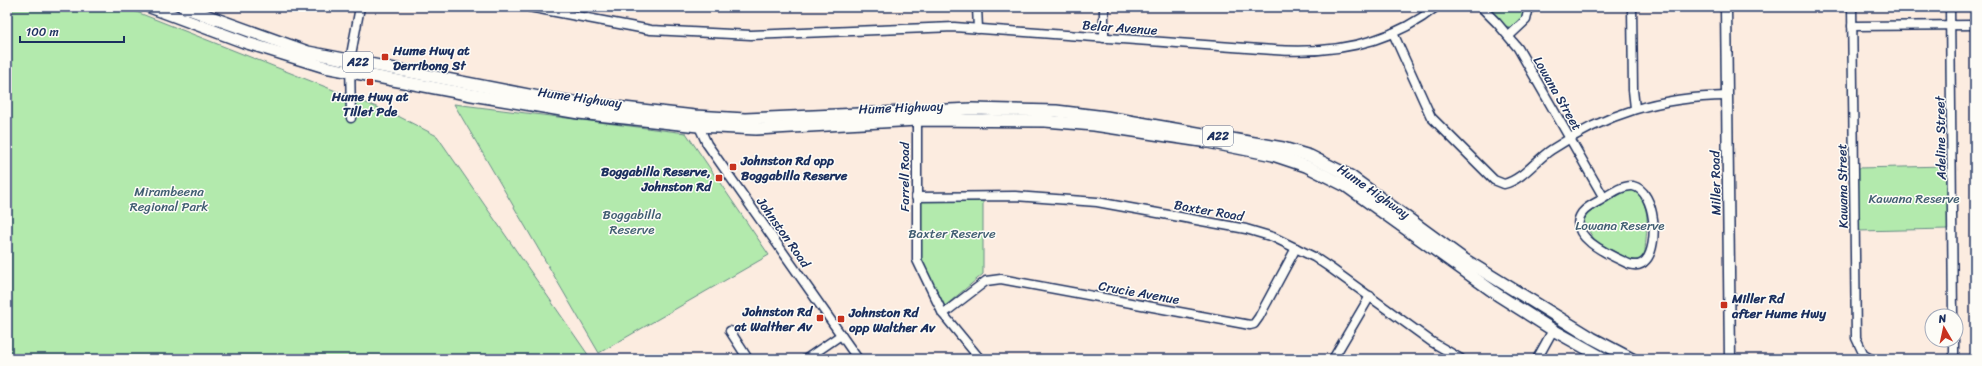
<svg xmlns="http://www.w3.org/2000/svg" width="1982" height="366" font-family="Sriracha,sans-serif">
<rect width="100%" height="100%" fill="#fcece0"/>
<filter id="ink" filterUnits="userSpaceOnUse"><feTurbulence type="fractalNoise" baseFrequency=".025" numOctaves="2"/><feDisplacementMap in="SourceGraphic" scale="8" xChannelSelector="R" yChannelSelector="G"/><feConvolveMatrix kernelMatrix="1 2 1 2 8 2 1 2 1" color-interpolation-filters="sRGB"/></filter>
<g filter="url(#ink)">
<g fill="#b3eaad" stroke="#678c86">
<path d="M7 7H124L394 114 437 136 591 359H7Z"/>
<path d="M1487 7H1525C1524 14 1523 19 1517 24 1505 34 1494 15 1487 7Z"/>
<path d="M454 104 686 133 769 255 599 353Z"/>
<path d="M1947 166 1948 229 1858 231 1857 168Z"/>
<path d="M1628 190C1635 189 1637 192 1641 198 1651 215 1646 231 1645 251 1643 258 1638 261 1631 260L1596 242 1583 222 1588 213Z"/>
<path d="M920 201H983V274L945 306 925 268 920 255Z"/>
</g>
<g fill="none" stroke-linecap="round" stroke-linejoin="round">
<defs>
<g id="minor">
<path d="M529 7 651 30 751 35 954 27 1274 50C1332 54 1389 45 1436 7"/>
<path d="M977 7 978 29"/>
<path d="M1104 7V38"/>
<path d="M1481 7 1497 23 1518 48 1604 198"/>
<path d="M1632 7 1633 90 1635 108"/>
<path d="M1852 7 1856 338 1864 355 1871 359"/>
<path d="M1950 7 1953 316"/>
<path d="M1852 26 1975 25"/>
<path d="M1393 33 1431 117 1494 180 1504 184C1522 180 1536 160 1551 150 1607 113 1660 97 1727 96"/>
<path d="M1509 36 1526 20 1529 7"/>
<path d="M351 118 350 60 360 7"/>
<path d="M917 120V260L943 314 980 359"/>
<path d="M697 122 707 144 858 359"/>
<path d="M1633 186C1656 191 1659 245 1646 260 1641 266 1635 266 1629 264 1614 257 1565 237 1582 213 1586 208 1593 204 1599 201 1609 195 1621 185 1633 186Z"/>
<path d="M916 197 1015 196 1097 202 1246 229 1273 237 1314 257 1329 267 1432 342 1461 359"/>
<path d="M943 314 986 281 1001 279 1250 325 1254 324 1259 317 1296 248"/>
<path d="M730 331 748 359"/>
<path d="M1954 340V359"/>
<path d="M806 359 841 335"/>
<path d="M1333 359 1370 296"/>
<path d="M1537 359 1553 330"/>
</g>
<path id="major" d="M1726 7 1730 359"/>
<g id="highway">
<path d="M150 7 244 42 325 67 472 95 579 113 698 126 756 129 917 120 1045 121 1094 125 1208 142 1273 155 1306 166 1346 186 1498 295 1553 330 1605 359"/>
<path d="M183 7 308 52 539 97 579 103 695 116 745 119 972 109 1056 111 1106 117 1283 148 1310 156 1350 176 1462 258 1592 338 1632 359"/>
</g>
</defs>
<use href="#minor" stroke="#1b2f5e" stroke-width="11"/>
<use href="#major" stroke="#1b2f5e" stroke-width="13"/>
<use href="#highway" stroke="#1b2f5e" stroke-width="14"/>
<use href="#minor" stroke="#fdfcf7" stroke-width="8"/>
<use href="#major" stroke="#fdfcf7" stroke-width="10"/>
<use href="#highway" stroke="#fdfcf7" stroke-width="11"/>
</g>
</g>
<g fill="#c8321e" stroke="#fdfcf7" stroke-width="1.5">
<rect x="381" y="53" width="8" height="8" rx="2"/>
<rect x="366" y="78" width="8" height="8" rx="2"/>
<rect x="729" y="163" width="8" height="8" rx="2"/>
<rect x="715" y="174" width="8" height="8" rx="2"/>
<rect x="1720" y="301" width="8" height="8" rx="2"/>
<rect x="816" y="314" width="8" height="8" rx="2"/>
<rect x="837" y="315" width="8" height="8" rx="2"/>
</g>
<g text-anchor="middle" stroke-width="3" stroke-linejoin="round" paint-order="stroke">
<g fill="#fdfcf7" stroke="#5f6c8c" stroke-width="1">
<rect x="343" y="52" width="30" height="20" rx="3"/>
<rect x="1203" y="126" width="30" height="20" rx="3"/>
</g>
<g font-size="12" font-weight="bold" fill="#1b2f5e">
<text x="358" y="66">A22</text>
<text x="1218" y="140">A22</text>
</g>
<g font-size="13" fill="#1b2f5e" stroke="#fdfcf7">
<text transform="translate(1120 27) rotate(4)" y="5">Belar Avenue</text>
<text transform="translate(1558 93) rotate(60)" y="5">Lowana Street</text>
<text transform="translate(580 97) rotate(8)" y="5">Hume Highway</text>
<text transform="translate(901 107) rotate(-2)" y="5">Hume Highway</text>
<text transform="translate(1940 138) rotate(-91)" y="5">Adeline Street</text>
<text transform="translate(904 177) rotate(-90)" y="5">Farrell Road</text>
<text transform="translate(1715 183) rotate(-91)" y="5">Miller Road</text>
<text transform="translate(1842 186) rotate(-91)" y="5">Kawana Street</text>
<text transform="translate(1374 191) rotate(35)" y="5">Hume Highway</text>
<text transform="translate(1209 210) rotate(10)" y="5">Baxter Road</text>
<text transform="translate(784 232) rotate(55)" y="5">Johnston Road</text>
<text transform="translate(1139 292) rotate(10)" y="5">Crucie Avenue</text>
</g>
<g font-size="13" font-weight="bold" fill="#1b2f5e" stroke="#fdfcf7" text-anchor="start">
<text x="393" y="55">Hume Hwy at<tspan x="393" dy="15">Derribong St</tspan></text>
<text x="370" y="101" text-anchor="middle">Hume Hwy at<tspan x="370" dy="15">Tillet Pde</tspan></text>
<text x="741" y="165">Johnston Rd opp<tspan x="741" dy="15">Boggabilla Reserve</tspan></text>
<text x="711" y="176" text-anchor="end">Boggabilla Reserve,<tspan x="711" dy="15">Johnston Rd</tspan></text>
<text x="1732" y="303">Miller Rd<tspan x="1732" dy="15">after Hume Hwy</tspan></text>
<text x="812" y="316" text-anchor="end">Johnston Rd<tspan x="812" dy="15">at Walther Av</tspan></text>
<text x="849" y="317">Johnston Rd<tspan x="849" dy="15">opp Walther Av</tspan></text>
</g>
<g font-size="13" fill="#415e72" stroke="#fdfcf7">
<text x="169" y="196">Mirambeena<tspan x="169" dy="15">Regional Park</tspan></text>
<text x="1914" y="203">Kawana Reserve</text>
<text x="632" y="219">Boggabilla<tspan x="632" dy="15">Reserve</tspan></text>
<text x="1620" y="230">Lowana Reserve</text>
<text x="952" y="238">Baxter Reserve</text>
</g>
</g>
<rect width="1982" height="366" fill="none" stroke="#fdfcf7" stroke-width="24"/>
<rect x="12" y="12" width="1958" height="342" fill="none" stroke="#1b2f5e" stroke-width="1.5" filter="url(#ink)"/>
<g transform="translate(1944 328) rotate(351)"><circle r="19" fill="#fdfcf7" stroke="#a3aaba"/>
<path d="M0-3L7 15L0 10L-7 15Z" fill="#c8321e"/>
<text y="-6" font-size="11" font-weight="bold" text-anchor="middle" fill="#1b2f5e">N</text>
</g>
<path d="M20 36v6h104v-6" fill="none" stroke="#1b2f5e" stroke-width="2"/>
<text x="26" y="36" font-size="12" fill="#1b2f5e" stroke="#fdfcf7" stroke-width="3" paint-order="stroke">100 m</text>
</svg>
